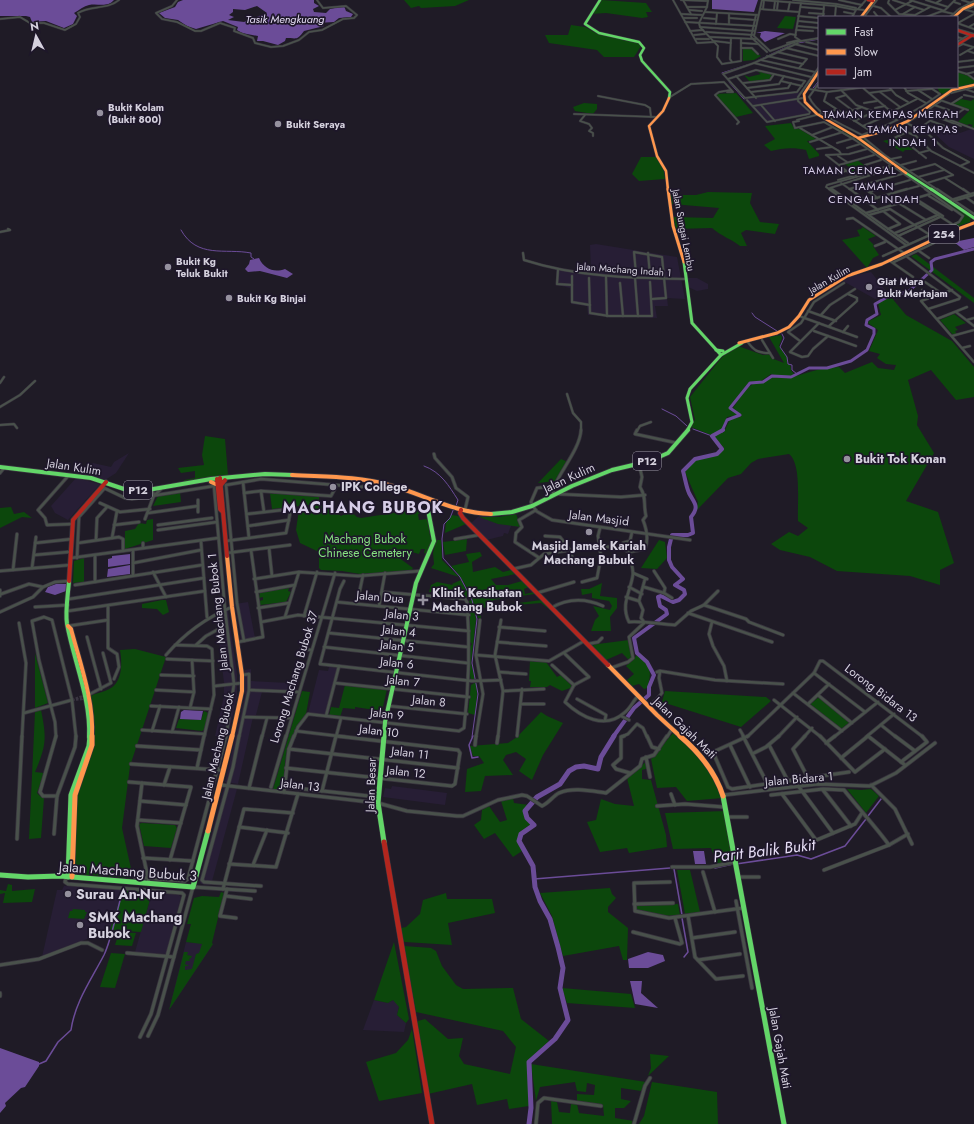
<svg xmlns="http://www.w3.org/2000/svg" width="974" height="1124" font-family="Jost,sans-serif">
<rect width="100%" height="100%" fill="#1f1b26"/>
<g fill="#271e35">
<path d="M802 92 799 96 800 101 812 113 811 114 766 123 744 99Z"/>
<path d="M953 128 960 133 971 129 974 130V159L949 147 933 132Z"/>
<path d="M596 244 677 257 685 299 667 298 668 306H655L657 318 588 315 587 306 571 304 570 288 557 285 556 269 591 272 590 245Z"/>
<path d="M871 272 889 295 875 299 843 281 851 276Z"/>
<path d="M687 278H697L708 284V289L697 291 688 287Z"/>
<path d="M129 453 116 473 105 480 78 474 86 467 88 468 93 463 111 467 114 462Z"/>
<path d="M76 478 100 484 68 520 55 513 51 506Z"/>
<path d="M516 514 521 527 511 526 508 534 504 533 503 536 486 540 470 524 479 516 499 517Z"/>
<path d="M248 602 255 638 241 640 235 604Z"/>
<path d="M228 610 237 674V697L228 737 215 736 224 696V683L216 615Z"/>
<path d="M329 667 337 668V670L325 714 308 713 319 670 328 671Z"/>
<path d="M251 669V681L290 683 286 693 262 692 256 715 253 717 238 784 225 782 245 695V670Z"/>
<path d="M392 786 447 793 445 805 383 797 385 788 391 789Z"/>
<path d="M224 788 237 789 211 885 201 884 199 881Z"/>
<path d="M64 886 123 890 110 930 42 957 57 890H62Z"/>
<path d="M152 892 179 895 181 897 166 954 135 952Z"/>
<path d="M186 942 213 944 169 1010Z"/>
<path d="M374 1000 388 1003 393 1000 397 1002 399 1007 397 1015 406 1023 404 1032 363 1030Z"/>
</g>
<g fill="#0c470c">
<path d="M404 0H469L455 6 421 8 419 6 411 8Z"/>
<path d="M601 0 646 3 652 12H646L648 17 642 18 606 13 591 14Z"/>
<path d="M785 16 796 17 793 29 777 28Z"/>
<path d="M571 25 585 27 596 33 638 43 641 46 634 57H604L597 50 549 43 545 35H568Z"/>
<path d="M743 49H751L761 56 754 60 743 61Z"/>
<path d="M757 71 772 74V75L769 80 750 82 744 75 749 77 761 74Z"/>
<path d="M957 72 969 76 974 80V84L944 94 940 93 937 87H957Z"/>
<path d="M736 93 753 113 736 117 714 94Z"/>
<path d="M961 99 971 101 974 99V129L971 127 973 125 969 124 967 125 958 122 970 110 953 104Z"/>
<path d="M584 103 597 104V109L593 114 575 111 573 107Z"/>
<path d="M791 123 794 128 800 129 818 140 807 141 819 154V156L809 159 806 150C794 147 782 148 771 151L764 145 775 139 765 126Z"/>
<path d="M837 126 858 138 891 162 860 138 863 137 886 156 974 214V218L965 213 971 218 970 222 953 228 949 226 959 222 963 216 860 144 834 127Z"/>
<path d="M898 137 913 150H905L903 152 883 141Z"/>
<path d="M641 157H656L663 166 665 179 639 181 632 174Z"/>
<path d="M857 160 871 170 856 175 849 171 853 170 845 164Z"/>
<path d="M708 192 752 193 750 203 760 222 779 224 775 234 746 230 741 233 747 246H740C731 239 721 236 712 228L676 229 673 217 713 218 719 208 672 204 670 195H696Z"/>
<path d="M863 227 876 236 868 239 874 245 873 246 879 255 873 258 867 268 842 240 860 236 857 230 861 229Z"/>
<path d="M916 254 974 298V303L911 256Z"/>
<path d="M891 297 906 315 952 341 974 367V397L956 400 931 370 908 380 918 416 917 425 934 453 906 501 938 512 954 563 940 570V585L910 576 837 571 810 557 780 550 771 544 789 532 798 536 808 528 798 521C797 505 802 464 789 454L758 459 751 463 741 474 728 478 696 511 698 502 685 472 696 459 719 454 724 448 713 436 724 432 730 419 740 417 742 415 733 408 745 390 754 383 764 382 772 376C791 381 799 374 817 370 824 368 832 368 839 367L845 373 872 362 878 368 894 370 896 365 886 364 877 358 880 354 869 351 878 330 868 323 869 321 881 315 878 303Z"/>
<path d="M954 314 966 323 955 327 958 330 955 331 957 334 953 335 940 320Z"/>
<path d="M781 335 782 338 779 346 787 357V363L790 365 791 370 794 374C787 379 779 376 771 374L761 381 749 382 729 407 730 410 739 415 727 417 722 430 711 435 691 427 695 420 690 397 722 357 738 346 763 355 770 354 771 358 784 363 769 337Z"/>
<path d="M205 436 225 439 228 475 184 483V480L195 478V471L181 473 178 468 204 465 202 455Z"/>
<path d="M561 459 568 462 555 481 538 483Z"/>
<path d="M180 492 181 502 153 506 158 496Z"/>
<path d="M270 493 319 497V504L272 509Z"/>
<path d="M331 504 332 509 341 516 350 511 357 517 361 518 413 510 424 511 425 513 418 514 419 520 428 519 430 537 433 541 427 554 424 553 425 549H421L419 554 401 549 395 555 413 568 411 571 360 574 342 571 321 570 319 568V552L300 543 296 530 299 509 302 507Z"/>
<path d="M11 507 14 514 24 512 32 518 22 517 0 528V508Z"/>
<path d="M516 514 521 527 498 524 479 517H499Z"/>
<path d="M452 515 458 516 466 524 445 533 446 522Z"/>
<path d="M153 519V540L125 549V531L135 529 139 523 146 524 147 520Z"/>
<path d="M467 539 466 551 445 555 443 542Z"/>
<path d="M436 540H441L442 560 459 577 431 568 434 564 433 553Z"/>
<path d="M659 540 665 542 667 558 657 569 641 568Z"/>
<path d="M480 552 482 556 472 562 473 572 495 567 503 572 511 570 516 574 491 579 496 585H508L522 581 529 587 524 589 525 594 534 592 535 594 493 600 494 606 542 600 554 613 541 603 480 608 481 618H478C473 598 466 581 451 566L469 562 466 554Z"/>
<path d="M84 558V582L73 583 74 561Z"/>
<path d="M461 580 471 598 433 595 434 592H429L431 585 437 582 453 585 452 584Z"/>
<path d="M602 583 600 596 617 598V608L610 617 611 631H591L595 620 599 616 593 606 610 610 612 606 609 601 592 598V593L582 595 581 589H589Z"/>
<path d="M289 588 288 591 291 592 286 602 260 605 259 601 263 600V597L259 598 260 592Z"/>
<path d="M162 600H166L169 612 163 615 157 609 142 608V604Z"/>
<path d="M472 600 476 619 471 663 475 680H471L468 664 469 648 472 644 470 642V610L472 609 469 601Z"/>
<path d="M629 640 632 657 629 660 622 653 606 660 590 645Z"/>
<path d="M135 649 166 657 130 766 122 828 132 873 130 878 75 874 77 794 94 746 95 728 90 696C96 693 105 692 111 688 123 680 122 662 120 650Z"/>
<path d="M35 653 48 703 35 708Z"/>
<path d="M637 655C650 666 653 671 647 688L644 689 639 684 632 686 627 680 634 674 626 666Z"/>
<path d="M530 660 546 662 557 677 561 675 573 687 562 691 550 685 547 687H530L531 681H529Z"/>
<path d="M476 682 477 694 475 715 468 713 471 685Z"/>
<path d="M345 685 387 689 382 711 355 707V709L343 708 340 717 329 716 331 707 339 708Z"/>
<path d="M302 691 310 692 306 714 296 728 285 761 284 789H273Z"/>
<path d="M665 691 766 697 771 701 741 727 662 702Z"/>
<path d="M819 697 850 722 841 729 810 704Z"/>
<path d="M41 710C47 739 46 746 35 772L44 773 37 793 40 796 44 798 41 838 29 839 35 712Z"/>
<path d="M204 711 208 713 205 729 202 731 176 728 179 719 201 720Z"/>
<path d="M541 712 547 716 563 723 543 755 532 780 519 771 526 759 516 752 506 755 503 760 513 775 485 776 481 791 465 792 467 769 484 763 479 756H473L470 746 508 743 517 737Z"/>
<path d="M673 733C697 754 713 766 723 798L687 801 676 787 657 788 651 759Z"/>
<path d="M648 760 649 768 642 770V779L651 780 666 835 667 847 629 853 627 848 600 852 587 822 596 820 601 799 615 804 634 806 627 778Z"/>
<path d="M847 789 861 790 871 789 879 796 866 813Z"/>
<path d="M513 798 514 803 529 805 524 810V818L531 824 520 832 517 842 522 851 513 857 495 833 484 839 474 825 481 820 482 810 489 806 500 822 507 820 501 801Z"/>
<path d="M726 811 734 862 717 864 711 848 673 849 665 813Z"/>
<path d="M142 823 175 825 177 828 171 848 144 846 139 824Z"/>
<path d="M677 870H690L700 912 685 914Z"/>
<path d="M8 884 12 885V891L35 889 32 902 3 903 5 893 0 894V890L6 891Z"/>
<path d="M610 888 612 894 616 898 608 907V912L628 928 627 960H623L619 946 563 956 552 916 540 893Z"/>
<path d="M123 890 152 892 141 932 110 930Z"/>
<path d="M221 892 224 893 212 943 213 944 169 1010 184 952H188L187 955 192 956 191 958 189 959 190 961H186L185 964 189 966H185V970L192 969 196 954 199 953 202 944 186 942 191 924H187L194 898 202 896 219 897Z"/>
<path d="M446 893 447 899H492L495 913 448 923 452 945 405 942 403 941 401 928 406 927 420 914 423 900Z"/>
<path d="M678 904 680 915 666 916 636 909 637 905Z"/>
<path d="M73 909 85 910V912H87L84 919 68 918 70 911H72Z"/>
<path d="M119 932 136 933 132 946 115 945Z"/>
<path d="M394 942 409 1019 406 1023 397 1015 399 1007 393 1000 388 1003 374 1000Z"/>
<path d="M404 946 431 948 436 951 442 966 456 985 463 989 513 988 521 1019 549 1041 527 1061 529 1106 509 1109 507 1099 477 1105 472 1084 428 1094 417 1024 418 1021 425 1019 448 1039 463 1038 459 1056 464 1064 510 1074 516 1047 503 1031 416 1012Z"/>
<path d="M111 953 125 954 115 988 100 987Z"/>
<path d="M562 988 631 994 635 1008 567 1003Z"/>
<path d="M412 1029 422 1093 379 1101 366 1062 396 1053 408 1040Z"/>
<path d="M650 1054 669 1056 648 1076 651 1068Z"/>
<path d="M531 1064 646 1082 641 1091 621 1088V1099L631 1101 624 1108H615V1118L634 1121 633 1124H552L551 1100 557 1102 559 1112 570 1113 571 1104H577L579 1113 604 1116 603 1105 577 1101V1094L594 1095 595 1085 587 1083 586 1092 577 1091 575 1082 540 1087 536 1101Z"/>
<path d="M652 1082 717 1092 718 1124H639L644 1116Z"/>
</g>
<g fill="#6b4c98" fill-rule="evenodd">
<path d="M0 0H114C107 8 98 3 89 5 84 6 79 10 74 13L77 16 73 24 64 28 46 21 32 22 30 17 26 16H0Z"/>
<path d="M183 0H314V3L319 6 313 9 314 12 326 13 330 9 344 6 346 11 353 14 351 17 339 18 334 22 317 23 324 26 304 31C297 41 296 38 286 38L285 41 278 45 263 41H257L258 36 242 33 237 30 238 27 223 21 196 29 187 26 178 20 165 18 159 13 175 7 178 2ZM257 6 267 13 244 22 228 20 234 17 229 15 233 12V9L245 10Z"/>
<path d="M712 0H758L754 12 712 9Z"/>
<path d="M765 31 784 33H785L765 42 760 37 761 33H756Z"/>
<path d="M974 238V247L964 250 954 242Z"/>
<path d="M259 258C264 269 274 273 285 269L293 274 287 278 260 271 248 272 245 269 249 264 250 260Z"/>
<path d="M130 554V564L108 567V559L112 558V556Z"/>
<path d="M130 565V574L107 577 108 569Z"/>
<path d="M56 584H66V591L55 595 45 592 48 587Z"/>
<path d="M184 710 203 711 201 720 180 719 181 712Z"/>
<path d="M693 851H704L706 864H695Z"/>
<path d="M648 952 663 955 665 961 648 968H629L628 959Z"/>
<path d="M630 981H642L641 993 658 1008 635 1004Z"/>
<path d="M0 1048 39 1062V1066L25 1087 21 1088 5 1103 6 1106 0 1113Z"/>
</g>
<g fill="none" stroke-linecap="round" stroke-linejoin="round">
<g stroke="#6b4c98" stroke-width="1">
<path d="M798 43 819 39"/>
<path d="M757 61 791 45"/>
<path d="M722 73 747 65"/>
<path d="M729 82 744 99"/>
<path d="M813 88 819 81"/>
<path d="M181 230C197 259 225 248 251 253V257L254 259"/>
<path d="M752 313 755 317 777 331"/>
<path d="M782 334 784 338 780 347 787 357 788 364 792 365V370L797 374"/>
<path d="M662 409 676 416 687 426"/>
<path d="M693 429 712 436"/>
<path d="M424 466C441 472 449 486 458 500L456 506"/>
<path d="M454 508 450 518 444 524 442 539 443 558 460 577 472 600 477 619 472 663 478 694 472 737"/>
</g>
<g stroke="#6b4c98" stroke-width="1.5">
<path d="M473 736 469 745 472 758 478 757"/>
<path d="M868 816 881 799"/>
<path d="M736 864 797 855 811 859 845 846 866 819"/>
<path d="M687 868H704"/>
<path d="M715 868 733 864"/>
<path d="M674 869 682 915"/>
<path d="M534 879 670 868"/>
<path d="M682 918 688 952 684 957"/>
<path d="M39 1064 46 1061 58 1042 71 1030C75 1002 91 980 104 955 112 938 117 909 123 890"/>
</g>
<path stroke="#6b4c98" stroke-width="3" d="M722 431 727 420 740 415 730 408 750 383 763 382 772 376 791 377 809 368H827L851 361 867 350 874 334V329L866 325 867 320 877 314 875 304 891 295 908 292 932 270 931 262 935 259 974 249"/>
<path stroke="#6b4c98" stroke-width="4" d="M613 737 634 708 649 695V687L654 675 647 662 637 653 634 638 667 614 666 610 660 606 658 597 661 596 673 602 679 600 685 594 684 590 675 585 683 579 672 567 669 560V547L672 535H688L693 533 691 517C700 506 694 503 689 493 686 486 685 478 683 471L695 459 717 454 722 449 712 436 723 430"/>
<path stroke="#6b4c98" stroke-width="5" d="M529 1124 531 1108 529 1062 555 1039 568 1020 560 988 563 968 558 947 550 919 540 901 535 887 533 866 519 841 521 834 534 825 527 818 525 811 537 797 560 784 569 771 576 767 584 766 598 769 601 757 614 736"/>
<g stroke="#3a3642" stroke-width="2.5" stroke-dasharray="2.5 1.5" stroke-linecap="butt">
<path d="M72 700 82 699 83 696"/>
<path d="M72 700 83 696"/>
</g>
<defs>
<g id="street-far3">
<path d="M177 0 172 6 156 13 162 19 177 22 195 31H201L220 23 235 28 234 31 253 38 255 43 271 47 283 46 299 40 309 32 322 30 343 19 354 18 357 15 346 6 323 8 317 0"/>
<path d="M673 0 697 43 715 42"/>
<path d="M681 0 708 1"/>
<path d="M683 0 691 14"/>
<path d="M708 0 707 7 699 23 700 27 718 46 717 57 722 64 741 61V39"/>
<path d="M793 0 836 4 856 8"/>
<path d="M839 0 862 5"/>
<path d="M889 0 888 3 899 14 915 15 930 7"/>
<path d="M893 0 924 10"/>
<path d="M910 0 942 10"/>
<path d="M926 0 948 7"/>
<path d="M962 0 971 3"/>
<path d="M954 2 960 4"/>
<path d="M801 3 795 37 801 41"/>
<path d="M936 3 941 0"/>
<path d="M870 5 881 8 891 17"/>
<path d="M687 7H707"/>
<path d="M801 7 824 9"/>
<path d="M760 9 799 12"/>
<path d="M763 9 764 0"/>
<path d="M855 9 864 10"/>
<path d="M858 9 866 0"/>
<path d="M963 9 974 12"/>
<path d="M689 10 702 11"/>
<path d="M774 10 775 1"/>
<path d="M777 10 778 1"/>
<path d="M895 10 912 1"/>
<path d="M966 10 974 6"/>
<path d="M788 11 790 2"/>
<path d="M941 11 954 14"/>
<path d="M705 12 758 15"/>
<path d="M844 12 854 14"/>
<path d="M874 12 878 17"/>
<path d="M809 13 824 14"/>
<path d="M681 14 702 15"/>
<path d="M729 14V24"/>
<path d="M903 14 915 7"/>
<path d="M756 15 751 37 767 52"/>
<path d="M798 16 819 18"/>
<path d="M823 17 824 5"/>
<path d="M835 17 836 5"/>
<path d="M864 17 877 0"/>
<path d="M926 17 945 10 955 0"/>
<path d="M950 17 959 9 974 1"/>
<path d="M684 18H697"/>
<path d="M704 18 716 19"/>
<path d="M729 18 756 20"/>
<path d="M0 19 20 17 30 23H44L65 30 76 24 80 17 78 13C91 5 107 10 119 0"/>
<path d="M798 21 819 23"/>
<path d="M685 22 756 26"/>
<path d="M957 23 974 29"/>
<path d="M958 23 974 14"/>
<path d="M716 24 717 13"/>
<path d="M797 26 819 28"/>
<path d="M700 27 755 31"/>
<path d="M969 27 974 24"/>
<path d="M957 29 974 34"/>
<path d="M796 30 813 31"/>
<path d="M690 31 703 30"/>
<path d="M957 31 972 36"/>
<path d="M706 32 754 35"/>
<path d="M694 35 705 34"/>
<path d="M710 37 756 39"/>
<path d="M957 37 964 39"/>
<path d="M731 38 730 59 732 62"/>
<path d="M819 38 795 42 770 51 754 36 762 0 836 6 856 10 852 17"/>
<path d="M696 39H709"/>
<path d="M778 39 790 34 796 35"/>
<path d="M714 41 731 43"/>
<path d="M806 42 819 45"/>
<path d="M957 42 969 35"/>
<path d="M741 43 758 44"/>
<path d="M787 43 799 40"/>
<path d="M798 43 754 63 811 77"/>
<path d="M960 43 973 47"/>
<path d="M794 44 819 50"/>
<path d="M957 47 963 44"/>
<path d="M741 48H752L758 54"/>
<path d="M786 48 819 56"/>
<path d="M968 51 974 53"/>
<path d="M777 52 807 59 799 68"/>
<path d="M960 55 974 47"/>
<path d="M767 56 803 64"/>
<path d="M761 60 815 72"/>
<path d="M957 62 974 60"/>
<path d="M754 63 723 74 745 98 797 92 805 81"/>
<path d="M957 68 974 66"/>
<path d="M957 71 967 74 974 79"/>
<path d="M966 74 974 72"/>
<path d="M736 76 756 98"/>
<path d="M728 79 756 70 805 81"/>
<path d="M781 81 802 86"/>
<path d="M743 83 770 80 774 74"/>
<path d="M819 83 809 97C818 116 844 125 862 135"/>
<path d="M889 87 896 95 908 102"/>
<path d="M904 87 908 93 926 103"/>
<path d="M929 87 940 94"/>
<path d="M747 88 779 84 784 76"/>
<path d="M863 88 888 109 904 115"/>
<path d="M809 89 827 92 866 87"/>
<path d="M965 89 974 92"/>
<path d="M731 90 719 92 715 95 739 122 737 124"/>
<path d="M841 90 856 105 897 120"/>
<path d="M918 90 932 99"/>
<path d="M906 91 931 89"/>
<path d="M751 92 788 88 791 83"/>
<path d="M827 92 824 101 872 132"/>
<path d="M880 92 900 107"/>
<path d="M869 93 891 90"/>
<path d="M951 93 974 87"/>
<path d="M846 95 836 98 852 110"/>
<path d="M964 95 974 97"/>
<path d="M598 96 645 105 650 108 651 117"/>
<path d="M670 97 691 84 724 82 733 92H727"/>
<path d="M747 100 767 122 809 114 810 112 798 101V97L819 67"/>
<path d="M940 100 968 110"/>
<path d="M940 100 949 94"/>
<path d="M941 101 929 109 951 118 964 109"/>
<path d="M864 103 877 101"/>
<path d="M951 104 962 97"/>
<path d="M761 105 775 121"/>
<path d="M934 105 949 110"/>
<path d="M753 106 803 98"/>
<path d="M875 108 885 106"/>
<path d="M924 110 974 129"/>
<path d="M893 111 917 99"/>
<path d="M924 112 961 126"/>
<path d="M574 114 656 117"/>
<path d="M825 114 835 110"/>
<path d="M585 115 580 121 589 124 592 128 589 131 593 133V136"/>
<path d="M831 118 862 107"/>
<path d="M797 120 820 114"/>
<path d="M799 121 793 122 795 128 824 122 855 140 927 190"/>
<path d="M854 121 874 112"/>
<path d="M931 121 945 126"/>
<path d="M904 122 926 132 943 148 969 162"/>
<path d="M907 123 925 111"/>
<path d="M925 125 937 130"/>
<path d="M863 126 886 116"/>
<path d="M895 127 916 136 931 151 974 173"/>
<path d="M800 128 839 151 841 154"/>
<path d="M919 129 935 117"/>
<path d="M812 135 833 127"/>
<path d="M862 135C890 125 916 112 940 94"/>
<path d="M898 136 926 158"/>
<path d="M863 137 886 156 938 190"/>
<path d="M892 139 907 132"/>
<path d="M810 142 843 132"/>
<path d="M837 143 854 138"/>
<path d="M847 148 860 144"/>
<path d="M817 149 832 147"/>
<path d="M919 153 930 150"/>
<path d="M826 155 849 154 867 149"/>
<path d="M826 155 853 176"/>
<path d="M838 156 847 162"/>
<path d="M891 159 901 157"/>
<path d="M839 165 874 155"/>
<path d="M865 165 881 160"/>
<path d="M901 165 916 161"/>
<path d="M960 166 969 162"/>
<path d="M909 171 935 164 953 175"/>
<path d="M834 174 846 171"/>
<path d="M918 177 944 170"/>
<path d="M945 178 964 190"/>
<path d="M838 180 889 166"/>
<path d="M841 183 851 190"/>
<path d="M927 183 953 175"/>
<path d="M861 186 867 190"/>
<path d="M849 189 902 174"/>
<path d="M831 190 826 187 827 185 895 166"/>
<path d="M833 190 830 188 893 168"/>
<path d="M875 190 910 180"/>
<path d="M904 190 919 186"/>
</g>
<g id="street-far2">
<path d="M829 189 906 245"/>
<path d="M832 189 908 243"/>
<path d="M850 189 878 210"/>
<path d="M866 189 877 198"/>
<path d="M937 189 974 214"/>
<path d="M963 189 970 194"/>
<path d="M869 192 878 189"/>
<path d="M929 196 952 210"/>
<path d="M967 198 974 203"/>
<path d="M913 199 952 224"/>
<path d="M916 199 943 216"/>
<path d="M951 200 974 193"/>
<path d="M866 201 907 189"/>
<path d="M954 201 974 195"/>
<path d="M900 204 926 220"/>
<path d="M883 211 900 224 888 229"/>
<path d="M866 213 930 194"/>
<path d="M869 215 890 209 933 237"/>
<path d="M847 219 853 218 904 253"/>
<path d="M0 232 10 230 8 229"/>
<path d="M895 233 938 215"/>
<path d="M898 236 940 217"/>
<path d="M875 246 885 242"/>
<path d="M919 251 929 258"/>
<path d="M523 253 524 260C577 277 630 278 685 279"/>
<path d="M648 253 650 275"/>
<path d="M883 256 959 222 963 216 925 189"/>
<path d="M906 256 960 297 959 299 928 309"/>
<path d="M890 261 913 277"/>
<path d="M894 262 934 243"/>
<path d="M558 270 557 284 572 285"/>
<path d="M636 274 634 252 662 257 666 298 652 299"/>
<path d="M572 276V302L590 305"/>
<path d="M606 276 607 316"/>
<path d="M589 278 590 313 609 316H652L650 282"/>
<path d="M635 278 638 316"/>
<path d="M925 282 941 293"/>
<path d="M620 283 623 316"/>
<path d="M922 290 932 297"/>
<path d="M952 290 921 301 974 362"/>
<path d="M808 311 836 321"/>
<path d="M956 312 974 326"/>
<path d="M821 315 830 305 855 289"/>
<path d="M799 316 857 337"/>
<path d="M937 319 967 307"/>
<path d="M967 320 974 318"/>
<path d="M819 323 790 352 802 357 808 356 813 349 828 336"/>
<path d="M829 326 857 301V298L848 294"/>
<path d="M814 331 856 346"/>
<path d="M843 332 848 326"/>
<path d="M952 336 974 330"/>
<path d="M762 340 773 358"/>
<path d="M747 341C754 351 758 353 770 353"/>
<path d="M800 341 788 332 801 323 814 302 844 283"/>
<path d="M962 348 970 346"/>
<path d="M0 383 4 377"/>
<path d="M567 394 573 413 581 422V431"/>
<path d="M0 407 20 395 35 381"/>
<path d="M0 425 14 424 17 428"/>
<path d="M637 431 640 426 651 422"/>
</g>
<g id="street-far1">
<path d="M637 430 635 434 677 443"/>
<path d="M434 454 435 458 452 477 456 488 468 497 465 510"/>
<path d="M0 473 4 468"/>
<path d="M69 475 38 510 45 518 47 525 73 524"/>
<path d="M243 482 249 538"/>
<path d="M555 486 537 488 531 502 536 511 552 520 690 540"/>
<path d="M102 487 125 498 132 499 214 486 225 610 234 684 226 737"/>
<path d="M261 491 264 512"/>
<path d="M244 493 261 491 331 496 337 485"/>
<path d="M557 494 621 497 645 495"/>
<path d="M155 495 161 489"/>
<path d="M553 495C551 481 580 452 581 430"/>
<path d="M198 500V512"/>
<path d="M100 503 120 512 150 509"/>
<path d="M536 510 519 520 522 527 516 533 515 542 538 557"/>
<path d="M148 513 198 506"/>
<path d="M145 519 154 495 152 490"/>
<path d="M114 525 139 522"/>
<path d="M158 525 212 518"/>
<path d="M248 526 289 520"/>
<path d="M158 530 217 522"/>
<path d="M545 536 560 537 569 549 572 557"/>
<path d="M112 538 117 511"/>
<path d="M455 539 479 535"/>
<path d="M96 540 97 518 107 507"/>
<path d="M226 541 286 533 291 509 247 514"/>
<path d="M201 542 207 617"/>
<path d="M35 543 72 539"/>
<path d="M78 543 119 537 123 539V551"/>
<path d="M143 543V548"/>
<path d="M622 547 623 543 630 541 632 532"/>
<path d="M269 548 272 576"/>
<path d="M133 550V575"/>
<path d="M629 552 645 549C649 539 647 530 643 520L646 516C643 504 647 498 640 487L642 477 639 464"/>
<path d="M227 553 290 545"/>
<path d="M34 555 68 552"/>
<path d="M95 555V582"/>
<path d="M71 558 218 538"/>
<path d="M77 558 79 517 104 489"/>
<path d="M133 563 201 550"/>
<path d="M32 568 36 537"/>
<path d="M513 569 531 565 544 554 599 546 621 548 629 552C630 558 633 567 633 574 631 591 620 604 629 622 645 621 659 624 675 625L691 611 704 605 718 591"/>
<path d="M13 570 17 534"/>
<path d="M0 571 70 565"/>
<path d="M654 571 665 588 664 593"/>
<path d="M153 572 166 597"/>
<path d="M633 573 647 579"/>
<path d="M254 579 299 572 358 576 420 571"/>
<path d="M344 581 340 589 320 664 472 681 501 680"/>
<path d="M582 582 597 578 601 557 598 536 600 528"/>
<path d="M75 585 202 565"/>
<path d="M629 587 642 594"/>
<path d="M644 587 664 593 672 598"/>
<path d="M0 590V596"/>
<path d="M256 592 295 585"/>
<path d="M537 593 574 582"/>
<path d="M1 594 29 584 43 587"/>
<path d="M626 597 639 601 643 610 641 618 644 622"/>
<path d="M69 599 204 578"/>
<path d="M639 601 645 579"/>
<path d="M337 602 469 615"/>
<path d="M357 604 363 575"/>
<path d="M704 605 746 619 749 622 783 635"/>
<path d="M108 606V648L117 654 119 667 114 679"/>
<path d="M379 606 385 573"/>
<path d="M35 607 68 605"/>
<path d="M258 608 289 603"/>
<path d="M551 608C568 598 585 598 603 606"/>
<path d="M68 611 205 591"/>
<path d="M0 612 33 597 43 587 55 582 69 581"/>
<path d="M688 613 772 642"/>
<path d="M304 616 317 572"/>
<path d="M285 617 299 572"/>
<path d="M261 622 298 615 469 631"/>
<path d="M712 622 709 634 713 646 724 666 727 681"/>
<path d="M19 623 26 663 22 737"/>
<path d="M68 626 108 620"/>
<path d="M499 627 545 631"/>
<path d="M329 633 468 647"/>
<path d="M87 637 101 689"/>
<path d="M244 641 237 603 226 485 261 479 361 487 380 483"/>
<path d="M238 642 263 637 251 550"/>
<path d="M497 642 546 646"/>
<path d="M588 644 598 642 602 638"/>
<path d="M175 645 207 646 212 649 214 695 204 737"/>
<path d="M196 645 206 636 217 630"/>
<path d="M324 647 467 663"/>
<path d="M301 649 311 650"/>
<path d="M564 653 589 677 574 685"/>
<path d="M166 655C185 633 205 618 232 607"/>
<path d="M476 655 549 661 584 641"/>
<path d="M167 659 213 661"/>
<path d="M552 665 574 685"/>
<path d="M611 668 628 662 633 658 629 637 644 623"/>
<path d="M499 672 526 674"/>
<path d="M657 672 660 671 715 680 783 684"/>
<path d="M814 673 865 712"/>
<path d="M161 675 194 676"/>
<path d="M335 683 469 697"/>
<path d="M574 685 565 702C581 717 605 730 624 713 630 709 633 701 638 696"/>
<path d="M215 686 242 683"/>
<path d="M156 690 194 692"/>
<path d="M249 690 299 692"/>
<path d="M503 691 544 689"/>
<path d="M793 693 842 731"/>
<path d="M88 695 111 683 103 653"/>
<path d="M818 695 852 723"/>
<path d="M577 699 606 715 605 720"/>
<path d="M774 700 821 737"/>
<path d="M521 704H544"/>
<path d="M808 704 829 684"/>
<path d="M151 706 211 709"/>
<path d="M389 706 467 714"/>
<path d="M649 706 656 700 662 693 659 678 660 671"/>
<path d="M190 708 194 692 192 660"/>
<path d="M24 713 72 700"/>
<path d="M326 716 339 666"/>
<path d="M621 716 629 720"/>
<path d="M244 717 291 718"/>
<path d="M881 725 896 737"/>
<path d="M142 730 205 734"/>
<path d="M740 730 744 737"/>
<path d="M152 731 160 706"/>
<path d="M296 731 346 737"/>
<path d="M172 732 179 707"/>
<path d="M517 736 522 689"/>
<path d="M56 737 55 722 39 660 32 621 44 617 52 620 72 700 76 737"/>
<path d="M239 737 249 690V674L242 675"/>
<path d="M262 737 267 718"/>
<path d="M286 737 335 573"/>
<path d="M294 737 298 727 308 714 459 731 464 728C469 686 470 644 467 602L465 599 382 592"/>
<path d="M336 737 341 718"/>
<path d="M476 737 483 694 476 655 480 620"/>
<path d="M498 737 503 691 495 655 501 620"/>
<path d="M621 737 628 734 637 724 643 728 647 737"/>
<path d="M667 737 672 729"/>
<path d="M747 737 814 673 820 661H823L923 737"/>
<path d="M778 737 797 717"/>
<path d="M804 737 812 728"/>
<path d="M834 737 878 702"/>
<path d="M866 737 894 714"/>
</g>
<g id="street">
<path d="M56 736 40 792 43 796H57"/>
<path d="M239 736 233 767 202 880 204 882 261 886"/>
<path d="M624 736 621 737V758L613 765 616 769 630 773"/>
<path d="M647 736 652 747 659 749"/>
<path d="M743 736 770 789"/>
<path d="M748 736 713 752 728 787 732 789 849 772"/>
<path d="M805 736 793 749 808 778"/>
<path d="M820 736 855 772 885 749"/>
<path d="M868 736 905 765"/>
<path d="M895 736 915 751"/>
<path d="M497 743 498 736"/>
<path d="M826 743 835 736"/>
<path d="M475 745 476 736"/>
<path d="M730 745 750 787"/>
<path d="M769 745 788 781"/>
<path d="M137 746 201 750"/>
<path d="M289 749 458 768"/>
<path d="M754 753 766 747 779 736"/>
<path d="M646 757 650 777"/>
<path d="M841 758 868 736"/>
<path d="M901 762 927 742 922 736"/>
<path d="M131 764 219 770"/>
<path d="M197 768 204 736"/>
<path d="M286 768 452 786 455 784 460 753 458 750 337 736"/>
<path d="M129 782 191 787 170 860"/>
<path d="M142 783 137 826 149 883"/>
<path d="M164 785 170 767"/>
<path d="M221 785 378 803 407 811 457 816H463L498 800 522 795 527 796 542 806C549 803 553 796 559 793 573 787 591 791 606 793L640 766 642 759 654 755 667 736"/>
<path d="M871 785 895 809 912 844"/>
<path d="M271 787 286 736"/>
<path d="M286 787 378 797"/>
<path d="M799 787 833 833"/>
<path d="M249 788 262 736"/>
<path d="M823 790 851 826"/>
<path d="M322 791 336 736"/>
<path d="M284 792 289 749 294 736"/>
<path d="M671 794 675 805"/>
<path d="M782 794 816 840"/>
<path d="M724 795 818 784 870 786 896 773 935 743"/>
<path d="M771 795 823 789 844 790C859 809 875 826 889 845"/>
<path d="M57 796 75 747 76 736"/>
<path d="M140 801 186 805"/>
<path d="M657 806 685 804 724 807"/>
<path d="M728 817H747"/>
<path d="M138 820 181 823"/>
<path d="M239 827 288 833"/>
<path d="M54 834 57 796"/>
<path d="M17 839 22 736"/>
<path d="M807 844 855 824 862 813"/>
<path d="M143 858 193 861"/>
<path d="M229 864 276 867 298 794"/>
<path d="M253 865 267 830"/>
<path d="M672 867H710L735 862"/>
<path d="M824 870 889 845 908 834"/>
<path d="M703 872 715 912"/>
<path d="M66 877 65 882 68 884 182 893 184 895 151 1014 140 1037"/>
<path d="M135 877 185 881 188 879 226 736"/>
<path d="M739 877H759"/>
<path d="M670 882 634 883 635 911 669 918 743 908"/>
<path d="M223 889 244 809 293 813"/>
<path d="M227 889 220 916 236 918"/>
<path d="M226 896 251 899"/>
<path d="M736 901 752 988"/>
<path d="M634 904 673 903"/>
<path d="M688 916 695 957 716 979 743 976"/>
<path d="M633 932 680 944 682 943 675 918"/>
<path d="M692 938 735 932"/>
<path d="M127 953 174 957"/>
<path d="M698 960 740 954"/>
<path d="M0 965 39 959 81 943H88L102 950"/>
<path d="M0 993V996"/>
<path d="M148 1036 158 1015 193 887 255 891"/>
<path d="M536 1124 538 1103 544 1098 601 1106"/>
<path d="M634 1124 645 1086 650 1078"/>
</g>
<g id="fast-far3">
<path d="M600 0 585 24 599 33 639 42 644 48 640 55 642 61 670 92 669 98"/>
<path d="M906 173 932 190"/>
</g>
<g id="fast-far2">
<path d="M931 189 974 218"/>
<path d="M684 262 692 323 721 355"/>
<path d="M716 350 723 351"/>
<path d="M687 431 692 422 687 398 690 389 721 355 742 343"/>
</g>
<g id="fast-far1">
<path d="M0 467 91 478 124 489 142 491 211 479 265 474 292 475"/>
<path d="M491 514 512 512 532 506 572 486 612 470 650 461 668 453 688 430"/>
<path d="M69 581C68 595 65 611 67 624 74 662 91 699 89 737"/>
<path d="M384 737 385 722 416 583 434 541 428 510 434 501"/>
</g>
<g id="fast">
<path d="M384 736 378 803 384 842"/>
<path d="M723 796 784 1124"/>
<path d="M0 875 28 877 60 876 193 887 208 831"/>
<path d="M68 877 71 795 89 746 90 736"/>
</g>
<g id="slow-far3">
<path d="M861 17 874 0"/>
<path d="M954 17 963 9 974 4"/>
<path d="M819 71 804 94 805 102 817 114 858 138 906 173"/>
<path d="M858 138 885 131 908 121 952 90 974 85"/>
<path d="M668 190 666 171 657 156 649 126 663 111 669 98"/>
</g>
<g id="slow-far2">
<path d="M668 189 673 226 684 262"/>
<path d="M739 343 777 333 789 327 799 316 809 300 847 276 882 264 945 234 974 223"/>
</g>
<g id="slow-far1">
<path d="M292 475C324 477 357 476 389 485 424 494 454 513 491 514"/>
<path d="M211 482 218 485"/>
<path d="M227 556 232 607 242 675V691L232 737"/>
<path d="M68 626 71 629C80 663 94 701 92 737"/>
<path d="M608 665 657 715 681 737"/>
</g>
<g id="slow">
<path d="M680 736C700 753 715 771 723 796"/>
<path d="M208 831 232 736"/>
<path d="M72 877 75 795 92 745V736"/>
</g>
<g id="jam-far2">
<path d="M868 0 873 1"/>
<path d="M957 30 974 36"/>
<path d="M957 45 973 35"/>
</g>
<g id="jam-far1">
<path d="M220 478 227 556"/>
<path d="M217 479 220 509 222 511"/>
<path d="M221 485 225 480"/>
<path d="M461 510 460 513 463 518 608 665"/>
<path d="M69 581 73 520 106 482"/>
</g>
<path id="jam" d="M384 842 432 1124"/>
</defs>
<use href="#street-far3" stroke="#39353f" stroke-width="2.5"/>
<use href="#street-far2" stroke="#39353f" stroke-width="3"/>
<use href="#street-far1" stroke="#39353f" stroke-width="4"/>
<use href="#street" stroke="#39353f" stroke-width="4.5"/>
<use href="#fast-far3" stroke="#39353f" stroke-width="3.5"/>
<use href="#fast-far2" stroke="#39353f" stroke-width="4"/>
<use href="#fast-far1" stroke="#39353f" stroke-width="5.5"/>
<use href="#fast" stroke="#39353f" stroke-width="6"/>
<use href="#slow-far3" stroke="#39353f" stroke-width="3.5"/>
<use href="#slow-far2" stroke="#39353f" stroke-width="4"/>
<use href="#slow-far1" stroke="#39353f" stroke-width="5.5"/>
<use href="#slow" stroke="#39353f" stroke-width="6"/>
<use href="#jam-far2" stroke="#39353f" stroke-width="3.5"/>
<use href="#jam-far1" stroke="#39353f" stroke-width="5.5"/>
<use href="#jam" stroke="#39353f" stroke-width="6"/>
<use href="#street-far3" stroke="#49514b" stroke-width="1.5"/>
<use href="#street-far2" stroke="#49514b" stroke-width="2"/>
<use href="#street-far1" stroke="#49514b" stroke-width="2.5"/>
<use href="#street" stroke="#49514b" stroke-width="3"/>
<use href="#fast-far3" stroke="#63d668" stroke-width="2.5"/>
<use href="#fast-far2" stroke="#63d668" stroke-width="3"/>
<use href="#fast-far1" stroke="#63d668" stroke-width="4"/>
<use href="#fast" stroke="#63d668" stroke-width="5"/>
<use href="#slow-far3" stroke="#ff974d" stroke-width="2.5"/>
<use href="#slow-far2" stroke="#ff974d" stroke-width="3"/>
<use href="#slow-far1" stroke="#ff974d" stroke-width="4"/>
<use href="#slow" stroke="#ff974d" stroke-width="5"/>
<use href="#jam-far2" stroke="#b3261e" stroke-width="2.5"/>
<use href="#jam-far1" stroke="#b3261e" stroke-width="4"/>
<use href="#jam" stroke="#b3261e" stroke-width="5"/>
</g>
<g fill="#95919e" stroke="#1e172a" stroke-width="1.5">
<circle cx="100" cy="113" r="4"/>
<circle cx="278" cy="124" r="4"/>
<circle cx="168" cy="267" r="4"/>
<circle cx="869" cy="287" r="4"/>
<circle cx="229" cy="298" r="4"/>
<circle cx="847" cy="459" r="4"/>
<circle cx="333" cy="487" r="4"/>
<circle cx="589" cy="532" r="4"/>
<path d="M421 594h4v4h4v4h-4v4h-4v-4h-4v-4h4z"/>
<circle cx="68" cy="894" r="4"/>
<circle cx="80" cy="925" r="4"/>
</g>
<g text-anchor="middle" stroke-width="3.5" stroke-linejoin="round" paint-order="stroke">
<g font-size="10" font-weight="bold" fill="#d5d1de" stroke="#1e172a" text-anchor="start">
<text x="108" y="111">Bukit Kolam<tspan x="108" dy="12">(Bukit 800)</tspan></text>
<text x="286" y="128">Bukit Seraya</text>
<text x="176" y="265">Bukit Kg<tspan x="176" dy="12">Teluk Bukit</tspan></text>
<text x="877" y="285">Giat Mara<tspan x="877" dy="12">Bukit Mertajam</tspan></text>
<text x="237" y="302">Bukit Kg Binjai</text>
</g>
<g font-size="10" fill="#d5d1de" stroke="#1e172a">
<text transform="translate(684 230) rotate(79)" y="4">Jalan Sungai Lembu</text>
<text transform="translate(624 269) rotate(4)" y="4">Jalan Machang Indah 1</text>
<text transform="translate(829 279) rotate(-30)" y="4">Jalan Kulim</text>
</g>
<g font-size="11" font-style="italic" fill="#e5ddf4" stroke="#1e172a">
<text x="285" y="23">Tasik Mengkuang</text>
</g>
<g font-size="11" letter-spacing="1" fill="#d6cde7" stroke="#1e172a">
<text x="891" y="118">TAMAN KEMPAS MERAH</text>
<text x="913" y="133">TAMAN KEMPAS<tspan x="913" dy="13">INDAH 1</tspan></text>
<text x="850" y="174">TAMAN CENGAL</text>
<text x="874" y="190">TAMAN<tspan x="874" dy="13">CENGAL INDAH</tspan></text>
</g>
<g fill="#1e172a" stroke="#9e99a8" stroke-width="1">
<rect x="929" y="225" width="30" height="18" rx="3"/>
<rect x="633" y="452" width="28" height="18" rx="3"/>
<rect x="124" y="481" width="28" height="18" rx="3"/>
</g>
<g font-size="11" font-weight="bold" fill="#d5d1de">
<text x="944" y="238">254</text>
<text x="647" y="465">P12</text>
<text x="138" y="494">P12</text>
</g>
<g font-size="12" font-weight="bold" fill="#d5d1de" stroke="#1e172a" text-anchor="start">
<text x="855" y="463">Bukit Tok Konan</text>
<text x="341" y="491">IPK College</text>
<text x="589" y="550" text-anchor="middle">Masjid Jamek Kariah<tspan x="589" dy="14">Machang Bubuk</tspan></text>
<text x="432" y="597">Klinik Kesihatan<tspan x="432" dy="14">Machang Bubok</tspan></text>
</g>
<g font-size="12" fill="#d5d1de" stroke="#1e172a">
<text transform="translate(74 467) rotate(9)" y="4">Jalan Kulim</text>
<text transform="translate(569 478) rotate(-25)" y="4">Jalan Kulim</text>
<text transform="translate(599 518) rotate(7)" y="4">Jalan Masjid</text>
<text transform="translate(380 597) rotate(5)" y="4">Jalan Dua</text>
<text transform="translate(218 612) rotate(-96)" y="4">Jalan Machang Bubok 1</text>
<text transform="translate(402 615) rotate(6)" y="4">Jalan 3</text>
<text transform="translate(399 631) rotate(6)" y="4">Jalan 4</text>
<text transform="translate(397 646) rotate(6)" y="4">Jalan 5</text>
<text transform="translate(397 663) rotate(6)" y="4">Jalan 6</text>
<text transform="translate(294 677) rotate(-73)" y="4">Lorong Machang Bubok 37</text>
<text transform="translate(403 681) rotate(6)" y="4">Jalan 7</text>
<text transform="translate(881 693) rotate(37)" y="4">Lorong Bidara 13</text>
<text transform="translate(429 701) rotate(6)" y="4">Jalan 8</text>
<text transform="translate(387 714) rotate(6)" y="4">Jalan 9</text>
<text transform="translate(685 728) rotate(44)" y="4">Jalan Gajah Mati</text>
<text transform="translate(379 731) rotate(7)" y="4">Jalan 10</text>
<text transform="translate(218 746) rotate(-77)" y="4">Jalan Machang Bubok</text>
<text transform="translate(410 753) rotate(7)" y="4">Jalan 11</text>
<text transform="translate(406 772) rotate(6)" y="4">Jalan 12</text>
<text transform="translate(799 779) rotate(-5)" y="4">Jalan Bidara 1</text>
<text transform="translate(300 785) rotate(7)" y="4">Jalan 13</text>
<text transform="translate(371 785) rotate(-88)" y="4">Jalan Besar</text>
<text transform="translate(780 1048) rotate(80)" y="4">Jalan Gajah Mati</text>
</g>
<g font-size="12" fill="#86e280" stroke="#1e172a">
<text x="365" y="543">Machang Bubok<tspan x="365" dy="14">Chinese Cemetery</tspan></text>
</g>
<g font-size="14" fill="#d5d1de" stroke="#1e172a">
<text transform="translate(128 871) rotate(4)" y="5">Jalan Machang Bubuk 3</text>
</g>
<g font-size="14" font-weight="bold" fill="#d5d1de" stroke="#1e172a" text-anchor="start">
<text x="76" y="899">Surau An-Nur</text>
<text x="88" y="922">SMK Machang<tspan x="88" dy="16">Bubok</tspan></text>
</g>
<g font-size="16" font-weight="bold" letter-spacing="1" fill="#d6cde7" stroke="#1e172a">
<text x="363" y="513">MACHANG BUBOK</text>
</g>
<g font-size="16" font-style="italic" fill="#e5ddf4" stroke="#1e172a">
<text transform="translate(764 850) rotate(-7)" y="6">Parit Balik Bukit</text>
</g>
</g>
<rect x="818" y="16" width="140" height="72" fill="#1e172a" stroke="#676172"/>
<rect x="826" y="29" width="20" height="6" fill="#63d668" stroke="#676172"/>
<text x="854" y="36" font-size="12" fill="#d5d1de">Fast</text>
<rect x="826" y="49" width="20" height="6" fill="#ff974d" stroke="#676172"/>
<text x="854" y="56" font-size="12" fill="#d5d1de">Slow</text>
<rect x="826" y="69" width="20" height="6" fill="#b3261e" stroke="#676172"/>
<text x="854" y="76" font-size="12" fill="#d5d1de">Jam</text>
<g transform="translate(36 36) rotate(352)" stroke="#1e172a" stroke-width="3" paint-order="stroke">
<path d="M0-3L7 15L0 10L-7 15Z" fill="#d5d1de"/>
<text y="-6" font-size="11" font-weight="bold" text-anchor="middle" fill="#d5d1de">N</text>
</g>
</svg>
